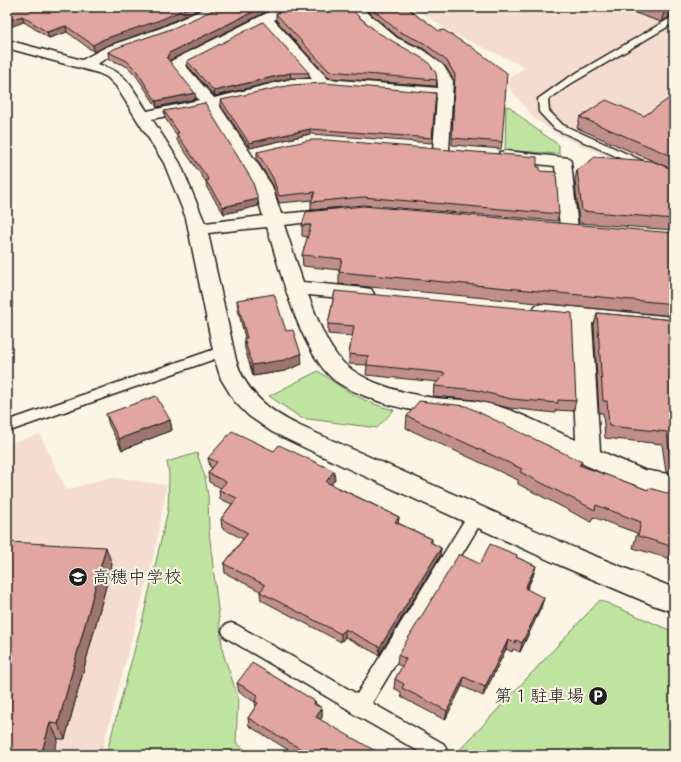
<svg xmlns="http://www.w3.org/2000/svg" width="681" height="762" font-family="Mynerve,'Klee One',sans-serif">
<rect width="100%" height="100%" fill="#fcf5e5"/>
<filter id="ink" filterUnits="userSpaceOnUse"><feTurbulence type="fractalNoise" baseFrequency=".025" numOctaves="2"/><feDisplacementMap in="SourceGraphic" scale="8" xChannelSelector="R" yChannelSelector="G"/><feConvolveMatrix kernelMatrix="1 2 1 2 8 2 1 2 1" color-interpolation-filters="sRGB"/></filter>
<g filter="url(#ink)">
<g fill="#f4ddd0">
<path d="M413 7H674V187L556 134 534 118 506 84 508 80 525 67 452 33Z"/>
<path d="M40 434 66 490 111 477 167 485 154 554 101 755H7V444Z"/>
</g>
<g fill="#bfe49f" stroke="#6e805e">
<path d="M506 106 510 107 529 124 559 145V154L505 150Z"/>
<path d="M318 371C343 389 364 403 394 410L377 428 301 418 269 396Z"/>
<path d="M197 453 205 477 208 496 209 531 223 653 238 697 236 743 253 755H106L142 622 168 510 169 475 167 462Z"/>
<path d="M600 600 674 632V755H455Z"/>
</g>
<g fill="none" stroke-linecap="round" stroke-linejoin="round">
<defs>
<g id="lane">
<path d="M674 16V23L572 83 548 100 549 111 563 125 674 175V182L555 129 539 112 538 99 566 79Z"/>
<path d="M224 346 229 348 231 351 229 354 7 432V421Z"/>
<path d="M476 510 482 511 484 516 482 521 372 703 444 744 447 751 445 755H425L352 713 351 711 225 637 222 631 225 625 231 623 237 625 357 694 470 511Z"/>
</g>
<g id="street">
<path d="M208 7H226L224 10 171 34 116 53 97 64C127 72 131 86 147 111L199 100 171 67 169 64 171 61 279 7H296L294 10 274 20 328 79 438 88C440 63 404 54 388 44 378 39 352 16 346 7H361L397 38 423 50 443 65 453 81 449 150 447 154 441 155 435 154 433 150 437 97 324 87 291 89 219 105 272 186 281 214 334 209 340 210 343 214 340 218 334 219 284 225 303 282 364 288 371 289 374 294 371 299 364 300 308 295C316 315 323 336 335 353 354 381 403 394 435 398 450 400 465 399 480 402 512 407 546 427 576 440L571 321 535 316 532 311 535 306 542 304 674 317V331L592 323 600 451 644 470 674 475V495L631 486 490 421C472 416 454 416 436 414 422 413 407 409 394 406 379 402 344 389 333 379 299 349 280 270 267 227L208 233 236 360C246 393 270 412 300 426L575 548 674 588V612L653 605 557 564 349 469 272 432 249 416 235 402 221 379 215 360 186 218 164 163 116 86 107 77 98 73 7 48V40L82 60 106 47 161 28ZM264 25 312 79H291L214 98 185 65ZM206 108 254 186 263 216 205 223 180 163 152 119Z"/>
<path d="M506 151 569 158 571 162 578 229 576 233 569 235 562 233 560 229 555 166 500 160 498 156 500 152Z"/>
</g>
</defs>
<use href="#lane" stroke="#1c1c1c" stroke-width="3"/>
<use href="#street" stroke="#1c1c1c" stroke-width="3"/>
<use href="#lane" fill="#fcf5e5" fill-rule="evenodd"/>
<use href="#street" fill="#fcf5e5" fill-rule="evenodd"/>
</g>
<g fill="#c18f89" stroke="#1c1c1c">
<path d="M7 7 160 27 106 46 94 52 67 32 49 38 24 22Z"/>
<path d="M363 7H407L421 19 502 142 501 149 452 145 454 81 446 67 424 49 398 37Z"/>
<path d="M618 7H674L661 22Z"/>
<path d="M276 14 358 16 377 32 437 80 436 86 329 78 276 20Z"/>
<path d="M171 29 170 60 169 62 196 99 157 107 137 77 128 67 109 59 108 52Z"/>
<path d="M187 61 309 73V78H291L215 96 187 65Z"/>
<path d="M436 93 432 143 310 134 250 148 221 106V100Z"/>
<path d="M674 98V170L577 128 580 117 644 116Z"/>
<path d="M164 111 258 206 224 214 207 188 206 182 177 140V136L165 118Z"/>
<path d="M257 152 537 167 540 171 559 214 557 221 363 205 311 210V202L312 200 279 203 273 185 257 160Z"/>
<path d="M577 169 674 170V230L579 223 575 180Z"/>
<path d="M302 225 674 233V316L339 284V270L303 266 302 255 308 237 302 236Z"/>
<path d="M335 291 576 401 573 411 556 410 555 413 509 408 475 400 433 396 434 386 438 382 366 375 367 365 349 364V354L352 336 328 334V324Z"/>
<path d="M237 300 286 331 302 364 285 371 253 376 245 349 244 338H245L238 310Z"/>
<path d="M597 313 674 320V475L666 472 662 444 605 438 603 413H599L594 325Z"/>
<path d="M106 414 170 420 172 430 122 450 109 425Z"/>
<path d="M407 416 582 462 581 466 648 490 669 494 674 484V560L633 548 637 533 593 517 591 522 518 484V480L406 428Z"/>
<path d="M208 458 335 479 331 484 399 517 398 523 432 539V543L441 548 440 556 379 655 345 637 341 642 261 600 260 592V591L225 573 224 564 243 539 222 528 221 519 232 504 220 499 219 490 221 488 209 482 208 473 212 468 210 467Z"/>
<path d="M517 555 516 557 536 566 533 576 527 589 541 608 520 652 513 649 512 652 506 649 483 696 462 686 445 720 401 697V692L394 688 395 679 402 667 397 664 398 655 480 564Z"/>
<path d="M112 564 65 739H58L7 755Z"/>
<path d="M237 683 315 701 316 704 322 708V717L320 720 379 755H297L249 726 248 718 256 706 255 702 239 692Z"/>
</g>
<g fill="#9d746f" stroke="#1c1c1c">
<path d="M190 7H204L160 27 106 46 94 52 93 45 104 39Z"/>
<path d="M263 7H276L170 60 168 65 167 58 169 53Z"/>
<path d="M672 7H674V15L661 22 664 12Z"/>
<path d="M22 16 24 22 7 28V21Z"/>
<path d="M66 26 67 32 49 38 47 32Z"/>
<path d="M290 73 291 78 215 96 214 91Z"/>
<path d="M195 93 196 99 157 107 156 101Z"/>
<path d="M310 129V134L250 148 249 143Z"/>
<path d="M258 199V206L224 214 223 207Z"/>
<path d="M301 354 302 364 285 371 253 376 252 365Z"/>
<path d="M170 420 172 430 122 450 119 439Z"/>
<path d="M334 471 335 479 326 491V482Z"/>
<path d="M399 517 398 525 395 522Z"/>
<path d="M106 547 112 564 65 739 58 724Z"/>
<path d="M441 548 440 556 379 655 380 647Z"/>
<path d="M536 566 533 576 522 597 525 588Z"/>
<path d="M544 598 541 608 520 652 522 643Z"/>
<path d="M345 629V637L341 642V634Z"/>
<path d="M508 640 506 649 483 696 485 687Z"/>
<path d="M464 677 462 686 445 720 447 711Z"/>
<path d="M322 708V717L316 726V717Z"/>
<path d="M50 723 58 739 53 755H41Z"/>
</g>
<g fill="#e0a69f" stroke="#1c1c1c">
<path d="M7 7H190L160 20 104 39 93 45 66 26 47 32 22 16 7 21Z"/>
<path d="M220 7H263L169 53 167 58 195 93 156 101 136 70 127 61 108 52 116 48 171 29Z"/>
<path d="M291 7H350L358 16 377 32 427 61 436 73 437 80 329 71 276 14Z"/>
<path d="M370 7H407L421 19H423L439 31 444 30 467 45H469L507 73 502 142 452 138 455 75 447 61 424 43 398 31Z"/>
<path d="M650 7H672L664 12Z"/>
<path d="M263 22 309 73H290L214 91 187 61Z"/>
<path d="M324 83 436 93 432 138 310 129 249 143 221 100 291 85Z"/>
<path d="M671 97 674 98V157L580 117 606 100 644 116Z"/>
<path d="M205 103 252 180 258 199 223 207 206 181 209 180 176 133H179L164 111Z"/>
<path d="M310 140H327L537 157V167H540V171L556 172 559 214 363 197 311 202 315 192 279 196 273 178 257 152Z"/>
<path d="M595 157 652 161 674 170V219L582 211 577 169H579Z"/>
<path d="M363 206 674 233V304L339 272 342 259 302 255 311 225H302L306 212Z"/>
<path d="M335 291 572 313 576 401 558 400V403L511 399 476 390 434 386 445 373 367 365 368 356 349 354 354 326 328 324Z"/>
<path d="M274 294 286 331 293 330 301 354 284 360 252 365 244 338H247L237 300Z"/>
<path d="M597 313 674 320V461L670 460 667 432 609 426 607 401H603Z"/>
<path d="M156 396 170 420 119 439 106 414Z"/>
<path d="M419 401 466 406 582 462 579 465 648 490 649 488 674 495V547L638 536 641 522 596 505 595 510 520 472 522 469 407 416Z"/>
<path d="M232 431 274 451 279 445 334 471 326 482 399 517 395 522 432 539 430 542 441 548 380 647 345 629 341 634 260 592 265 585 224 564 248 533 221 519 237 498 219 490 226 482 208 473 217 462 208 458Z"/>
<path d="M7 542 106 547 58 724 50 723 41 755H7Z"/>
<path d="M490 544 517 555 516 557 536 566 525 588 544 598 522 643 516 640 515 643 508 640 485 687 464 677 447 711 402 688 404 684 395 679 406 659 398 655 459 554 480 564Z"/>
<path d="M252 663 315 701 314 704 322 708 316 717 379 753 378 755H304L306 752 248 718 258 703 255 701 258 695 237 683Z"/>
</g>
</g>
<defs>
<symbol id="school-disc" viewBox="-11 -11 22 22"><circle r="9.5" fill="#1c1c1c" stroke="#fcf5e5"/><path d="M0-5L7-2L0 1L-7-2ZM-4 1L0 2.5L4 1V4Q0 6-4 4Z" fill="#fff"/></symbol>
<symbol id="parking-disc" viewBox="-11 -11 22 22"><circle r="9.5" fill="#1c1c1c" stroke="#fcf5e5"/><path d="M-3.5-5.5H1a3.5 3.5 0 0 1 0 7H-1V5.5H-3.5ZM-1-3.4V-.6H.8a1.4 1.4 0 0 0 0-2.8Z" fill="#fff"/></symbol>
</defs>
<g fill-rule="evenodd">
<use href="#school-disc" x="67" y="566" width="22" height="22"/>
<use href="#parking-disc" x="587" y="685" width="22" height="22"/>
</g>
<g text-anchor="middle" stroke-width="4" stroke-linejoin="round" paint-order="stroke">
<g font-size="18" fill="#1c1c1c" stroke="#fcf5e5" text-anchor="start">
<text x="92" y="583">高穂中学校</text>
<text x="584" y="702" text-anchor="end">第１駐車場</text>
</g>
</g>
<rect width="681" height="762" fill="none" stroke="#fcf5e5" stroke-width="24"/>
<rect x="12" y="12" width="657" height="738" fill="none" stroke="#1c1c1c" stroke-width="1.5" filter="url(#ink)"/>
</svg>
